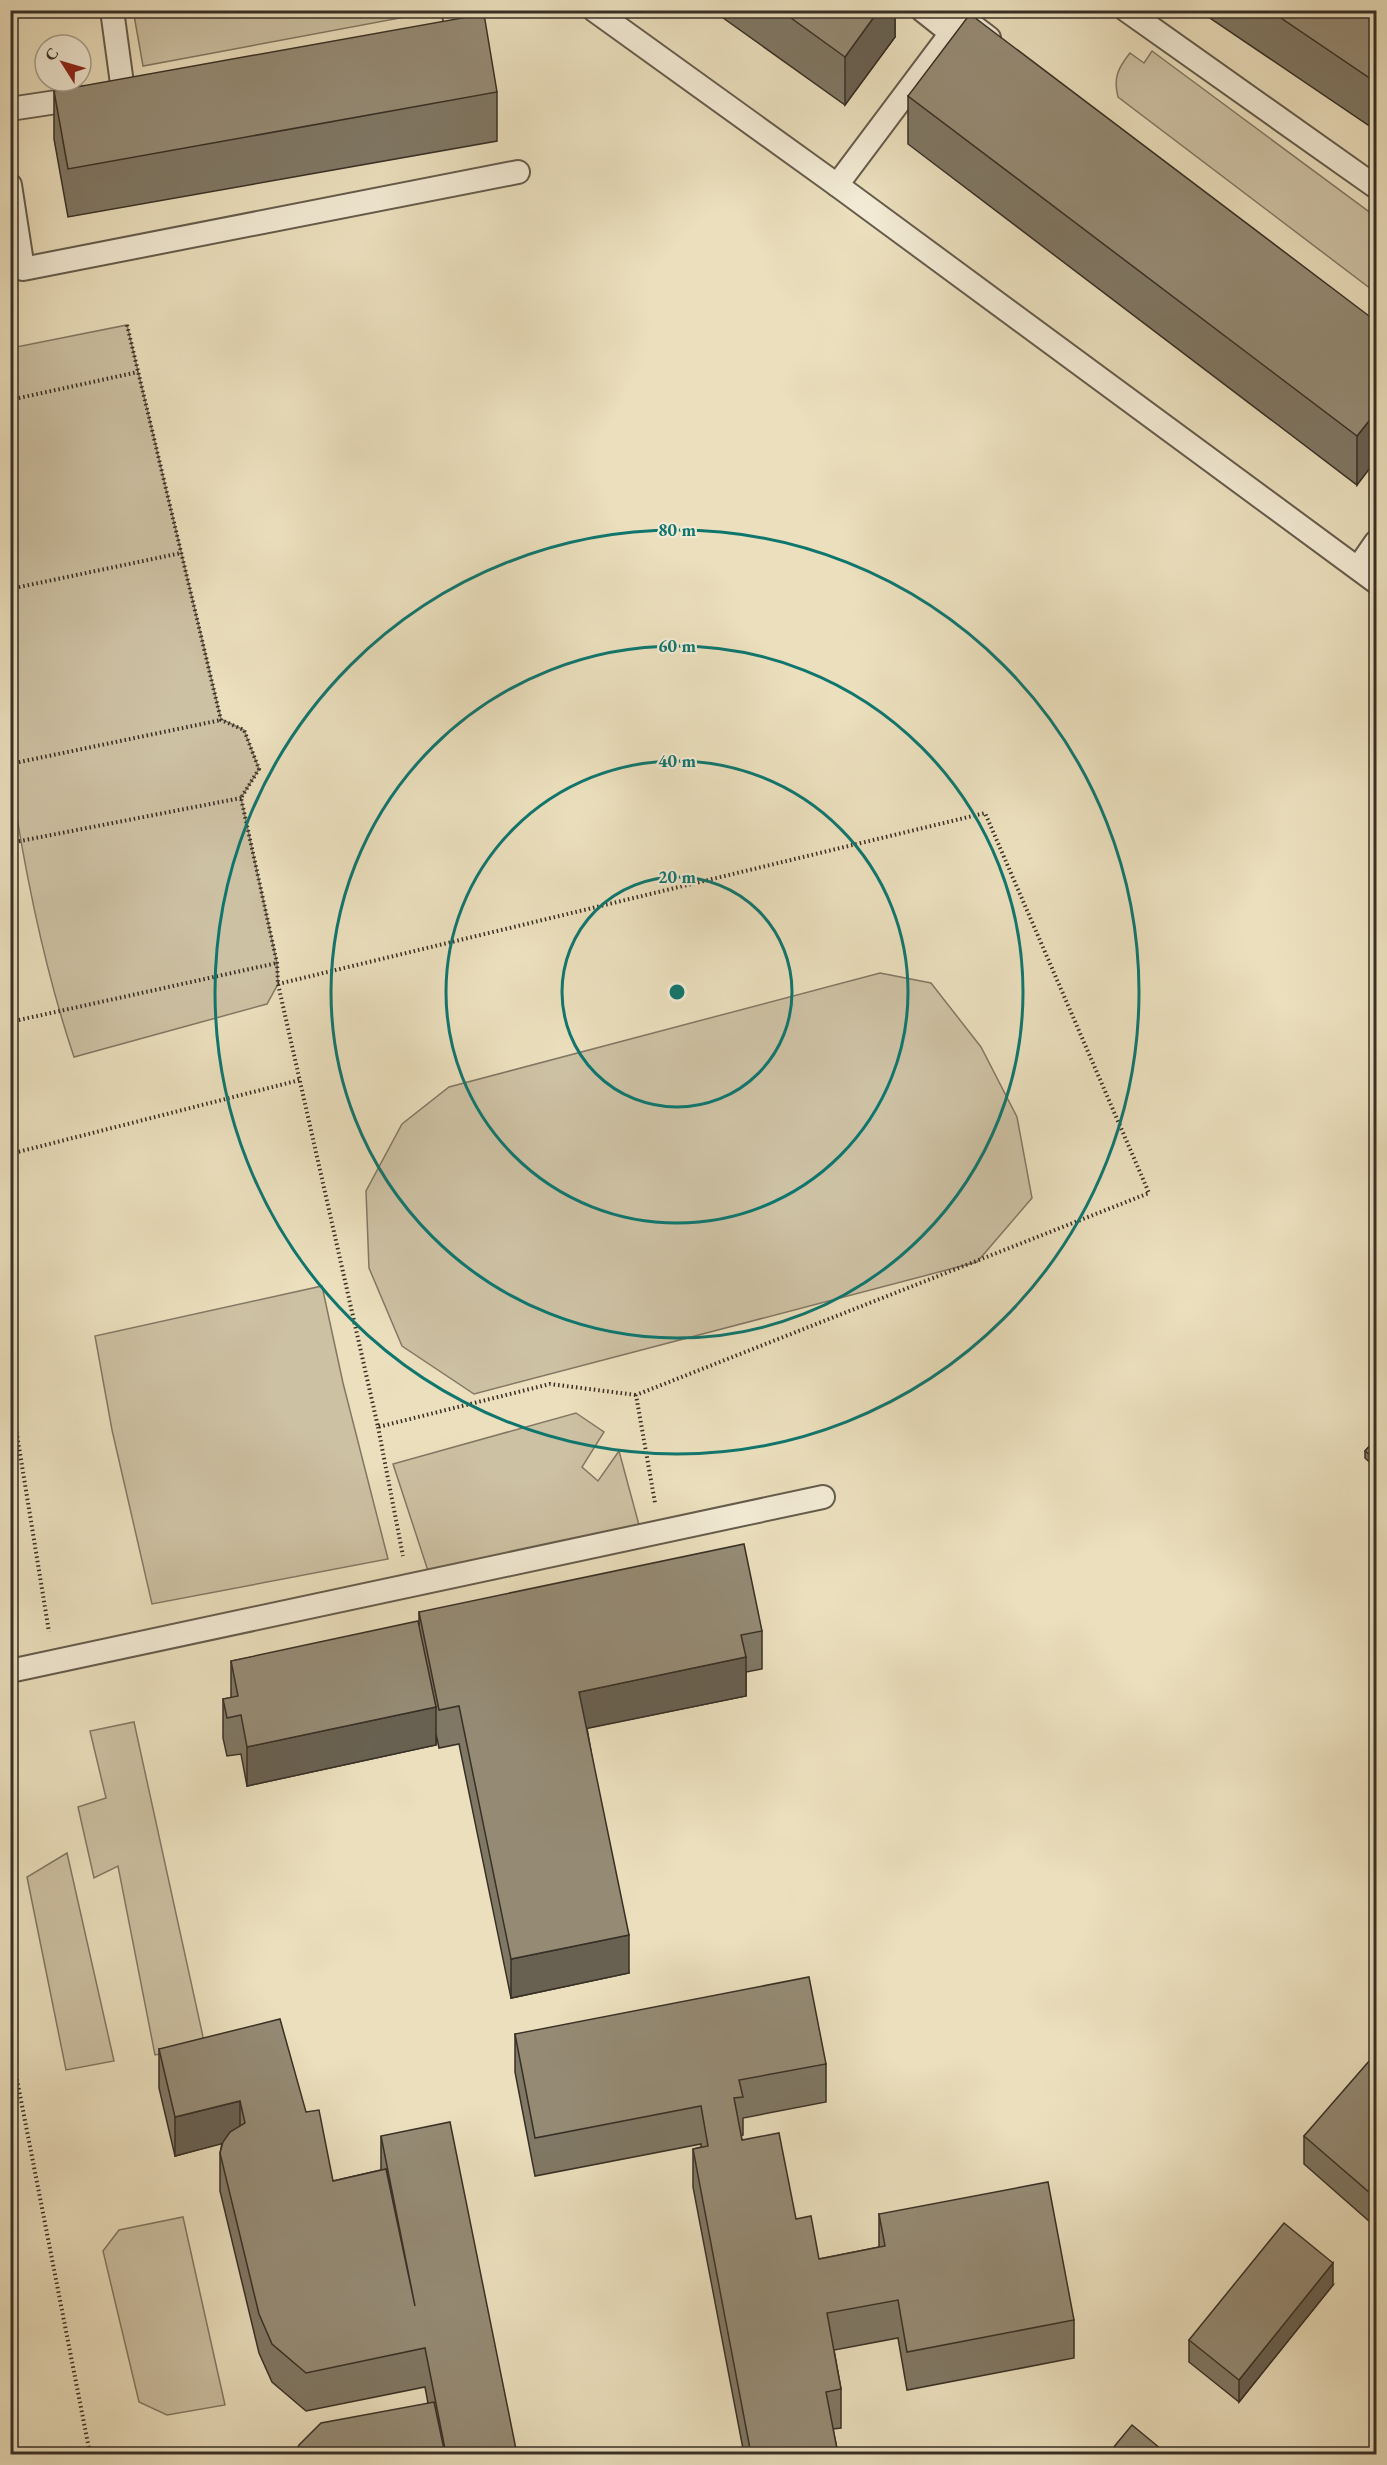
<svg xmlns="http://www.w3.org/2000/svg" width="1387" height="2465" font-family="'EB Garamond',serif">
<rect width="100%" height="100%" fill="#ebdfbd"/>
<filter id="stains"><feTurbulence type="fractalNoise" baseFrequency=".00333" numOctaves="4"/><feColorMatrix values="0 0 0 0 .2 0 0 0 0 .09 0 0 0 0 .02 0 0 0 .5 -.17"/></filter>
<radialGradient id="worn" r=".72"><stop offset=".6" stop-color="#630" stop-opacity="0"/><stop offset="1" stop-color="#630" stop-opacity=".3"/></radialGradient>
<g fill="#cdc1a3" stroke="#827864" stroke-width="1.5">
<path d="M155 11 427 10V13L143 66 134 15Z"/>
<path d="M1152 51 1376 217V288L1371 289 1118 97C1113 78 1118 68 1130 53L1144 63Z"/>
<path d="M127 325 221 719 244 730 259 769 241 798 277 963 278 984 267 1004 74 1057C44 968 25 873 11 780V348Z"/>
<path d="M880 973 931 983 981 1047 1017 1117 1032 1198 977 1262 474 1394 402 1346 369 1268 366 1191 402 1124 449 1087Z"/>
<path d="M322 1286 343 1383 388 1559 152 1604 112 1430 95 1336Z"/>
<path d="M576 1413 604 1432 582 1467 598 1481 619 1451 639 1525 432 1583 393 1464Z"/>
<path d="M134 1722 205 2046 155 2055 118 1866 94 1878 78 1807 106 1798 90 1731Z"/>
<path d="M67 1853 114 2061 66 2070 27 1877Z"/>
<path d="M183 2217 225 2405 167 2415 139 2402 103 2251 119 2230Z"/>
</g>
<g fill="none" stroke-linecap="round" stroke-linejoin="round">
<defs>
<g id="service">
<path d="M112 10 123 91 139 89"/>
<path d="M594 10 837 185 1376 582"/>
<path d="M922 10 951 33 963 18 989 38"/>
<path d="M1126 10 1376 187"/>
<path d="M443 36 458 33 453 10"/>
<path d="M10 109 83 98"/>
<path d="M10 185 23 269 518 172"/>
<path d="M837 185 951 33"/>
<path d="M1358 568 1376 542"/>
<path d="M10 1671 823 1497"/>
</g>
</defs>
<use href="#service" stroke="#655c4c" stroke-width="26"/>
<g stroke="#383026" stroke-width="4" stroke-dasharray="1.5 3" stroke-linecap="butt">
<path d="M127 325 221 720 244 730 259 769 241 798 277 963 278 984 378 1427 550 1384 636 1395"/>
<path d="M10 400 138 372"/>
<path d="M10 589 181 553"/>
<path d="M10 764 221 720"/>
<path d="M10 843 241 798"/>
<path d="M278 984 985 813 1149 1193 636 1395 655 1503"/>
<path d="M10 1022 277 963"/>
<path d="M10 1154 300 1080"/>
<path d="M10 1392 49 1632"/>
<path d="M378 1427 403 1556"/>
<path d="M10 2044 90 2454"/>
</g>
<use href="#service" stroke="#f2ead4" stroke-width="22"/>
</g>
<g fill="#807865" stroke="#383026" stroke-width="1.5">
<path d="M712 10H895V37L845 105Z"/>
<path d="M1198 10H1377V131Z"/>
<path d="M54 91 497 92V141L68 217 54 139Z"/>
<path d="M908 96 1377 322 1357 485 908 144Z"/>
<path d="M1377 1438V1469L1365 1458V1451Z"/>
<path d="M419 1612 762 1631V1669L746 1672V1696L587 1728 629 1973 511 1998 459 1744 439 1748 436 1734V1745L247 1786 241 1754 227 1756 223 1738V1699L231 1698V1661L419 1625Z"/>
<path d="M515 2034 826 2064V2102L743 2118V2135L741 2136 742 2140 796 2219 819 2259 879 2247V2214L1074 2320V2358L907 2390 898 2338 834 2350 841 2389V2428L833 2429 838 2454H744L693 2187V2149L701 2147V2144L535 2176 515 2072Z"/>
<path d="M159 2049 306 2112 333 2181 381 2170V2136L517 2454H294L428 2403 425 2387 306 2411 272 2382 259 2353 220 2191V2153L222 2143 175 2156 159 2088Z"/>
<path d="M1377 2065V2228L1304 2164V2136Z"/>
<path d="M1333 2285 1239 2402 1189 2362V2340Z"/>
</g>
<g fill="#686152" stroke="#383026" stroke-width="1.5">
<path d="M879 10H895V37L845 105V57Z"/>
<path d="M1377 411V459L1357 485V436Z"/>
<path d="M746 1657V1696L579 1730V1692Z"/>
<path d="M436 1707V1745L247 1786V1747Z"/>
<path d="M629 1935V1973L511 1998V1959Z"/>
<path d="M240 2101V2139L175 2156V2117Z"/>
<path d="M1333 2263V2285L1239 2402V2380Z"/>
</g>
<g fill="#958b75" stroke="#383026" stroke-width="1.5">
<path d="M780 10H879L845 57Z"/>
<path d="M1269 10H1377V83Z"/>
<path d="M484 14 497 92 68 169 54 91Z"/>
<path d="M970 14 1377 322V411L1357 436 908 96Z"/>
<path d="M1377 1438V1461L1365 1451Z"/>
<path d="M744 1544 762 1631 741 1635 746 1657 579 1692 629 1935 511 1959 459 1706 439 1710 419 1612Z"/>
<path d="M418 1621 436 1707 247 1747 241 1715 227 1718 223 1699 238 1696 231 1661Z"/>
<path d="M809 1977 826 2064 739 2080 743 2097 734 2098 742 2140 779 2133 796 2219 811 2216 819 2259 885 2246 879 2214 1048 2182 1074 2320 907 2352 898 2300 827 2313 841 2389 826 2392 838 2454H751L693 2149 708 2146 701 2106 535 2138 515 2034Z"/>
<path d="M280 2019 306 2112 319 2110 333 2181 386 2169 415 2306 381 2136 450 2122 517 2454H446L425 2348 306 2373 272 2344 259 2314 220 2153 223 2142 230 2132 245 2123 240 2101 175 2117 159 2049Z"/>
<path d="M1370 2060 1377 2065V2199L1304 2136Z"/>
<path d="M1284 2223 1333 2263 1239 2380 1189 2340Z"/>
<path d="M434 2402 445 2454H294L299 2445 321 2423Z"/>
<path d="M1132 2425 1167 2454H1108Z"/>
</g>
<g fill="none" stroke="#0f766e" stroke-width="3">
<circle cx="677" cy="992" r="115"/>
<circle cx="677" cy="992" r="231"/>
<circle cx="677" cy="992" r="346"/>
<circle cx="677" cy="992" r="462"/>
</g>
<circle cx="677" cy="992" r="9" fill="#0f766e" stroke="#f2ead4" stroke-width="3"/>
<g font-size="18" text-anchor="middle" font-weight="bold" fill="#0f766e" stroke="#f2ead4" stroke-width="4.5" stroke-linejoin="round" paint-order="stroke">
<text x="677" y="536">80 m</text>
<text x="677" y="652">60 m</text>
<text x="677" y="767">40 m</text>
<text x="677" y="883">20 m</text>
</g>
<rect width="1387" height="2465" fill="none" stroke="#ebdfbd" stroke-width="36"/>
<rect x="12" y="12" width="1363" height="2441" fill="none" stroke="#383026" stroke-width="3"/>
<rect x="18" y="18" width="1351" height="2429" fill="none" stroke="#383026" stroke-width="1.5"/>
<g transform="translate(63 63) rotate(307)"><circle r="28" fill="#f2ead4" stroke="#a8a08e" stroke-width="1.5"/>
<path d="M0-4.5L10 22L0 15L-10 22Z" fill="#8f2418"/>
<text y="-9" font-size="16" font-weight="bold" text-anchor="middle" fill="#383026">С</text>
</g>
<rect width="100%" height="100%" filter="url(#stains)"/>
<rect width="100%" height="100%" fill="url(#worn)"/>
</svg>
